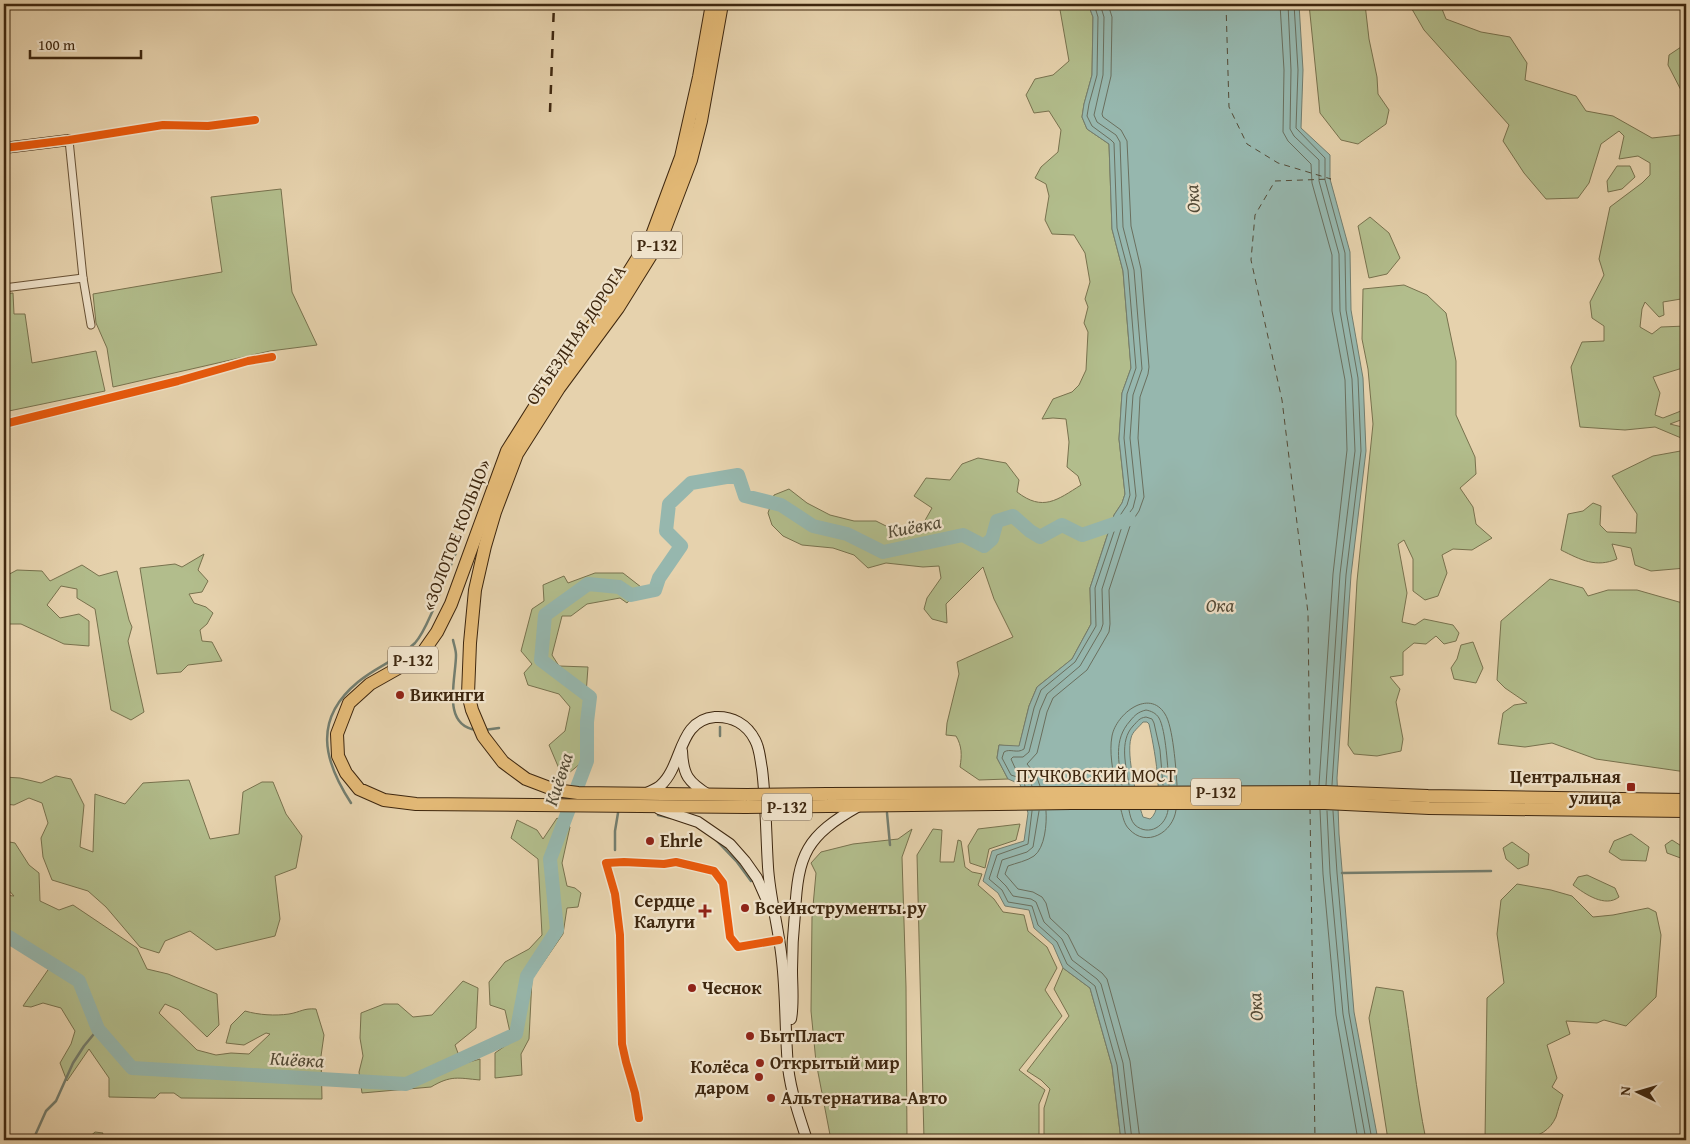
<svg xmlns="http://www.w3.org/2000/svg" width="1690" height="1144" font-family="'Gentium Book Plus',serif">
<rect width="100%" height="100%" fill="#e6d2ad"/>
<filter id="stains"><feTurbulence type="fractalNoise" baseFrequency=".004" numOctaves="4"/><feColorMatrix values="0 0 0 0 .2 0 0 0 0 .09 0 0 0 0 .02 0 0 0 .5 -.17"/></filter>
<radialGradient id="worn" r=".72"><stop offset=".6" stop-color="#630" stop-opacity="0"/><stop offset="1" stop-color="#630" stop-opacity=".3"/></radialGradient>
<g fill="#b2bd8c" stroke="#78724e">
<path d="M1059 4H1088L1093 17 1092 75 1084 104 1082 117 1087 129 1109 144 1112 229 1123 271 1131 368 1122 393 1119 439 1125 494 1122 503 1114 515 1090 588 1091 624 1072 659 1037 687 1029 706 1019 747 999 745 997 758 1008 779 979 780 960 767C962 755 962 746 956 736L946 735 947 723 959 674 957 662 1013 637 994 599 983 567 946 604 947 623 932 619 924 609 927 598 941 578 939 566 923 567 886 563 868 568 854 555 833 548 802 545 783 536 772 525 768 513 774 495 789 489 807 503 830 515 854 521H876L902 534 923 524 932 508 914 496 926 478 950 480 962 464 978 458 1006 463 1019 480 1017 492C1043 512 1057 500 1081 485L1078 476 1067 467 1069 442 1066 419 1053 418 1042 419 1053 399 1072 392 1079 385 1086 370 1088 332 1084 323 1088 307 1085 299 1090 282 1085 253 1074 235 1052 234 1045 220 1049 196 1046 184 1035 178 1041 167 1058 152 1061 130 1049 111 1034 113 1026 95 1035 79 1053 75 1069 61Z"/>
<path d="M1309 4H1365L1369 39 1377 77 1378 94 1389 110 1386 124 1358 144 1341 140 1320 113Z"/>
<path d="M1409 4H1440L1446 19 1481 32 1510 37 1527 63 1525 80 1576 96 1586 111 1613 116 1652 138 1680 135 1686 136V304L1681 299 1663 302 1664 315 1659 317 1645 302 1642 309 1640 327 1652 334 1661 327 1686 326V367L1653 377 1660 393 1655 415 1663 418 1686 409V418L1670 424 1686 428V440L1655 427 1625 430 1580 427 1571 367 1582 342 1604 341V326L1592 318 1590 302 1604 275 1599 259 1610 207 1642 183 1650 175V163L1638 156 1619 159 1624 136 1619 131 1601 144 1589 183 1578 198 1546 199 1524 173 1503 141 1509 125 1424 30Z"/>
<path d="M1684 45H1686V94H1683L1668 65 1669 55Z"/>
<path d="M1617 166H1630L1635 177 1622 189 1608 192 1607 181Z"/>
<path d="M281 189 292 292 317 345 270 351 113 387 107 348 96 323 93 294 222 272 211 197Z"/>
<path d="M1370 217 1389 233 1400 258 1387 274 1369 278 1358 226Z"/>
<path d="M1404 285 1427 295 1446 313 1456 361V415L1475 457 1476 474 1460 488 1473 507 1476 524 1492 538 1472 550 1453 549 1442 555 1447 573 1438 596 1425 600 1413 591V559L1404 540 1398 544 1407 593 1402 622 1415 625 1424 619 1453 625 1459 633 1456 641 1444 644 1436 636 1426 644 1414 643 1403 652V675L1390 677 1400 689 1396 702 1403 739 1401 751 1377 756 1354 754 1348 745 1357 581 1373 424 1368 369 1362 339 1363 289Z"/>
<path d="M13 293 14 314H25L32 363 96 351 105 391 4 412V294Z"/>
<path d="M1686 450V568L1651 571 1635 565 1631 548 1612 544 1617 559C1596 568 1581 560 1561 550L1568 514 1583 511 1593 503 1601 506 1600 525 1607 532 1636 533 1637 514 1612 476 1653 456Z"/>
<path d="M204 554 198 570 208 581 202 592 189 594 194 603 206 607 213 613 207 624 200 630 202 641 212 642 222 661 188 665 181 672 157 674 140 568 175 564 182 567Z"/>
<path d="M82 565 99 576 117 571 129 620 132 627 128 641 144 712 131 720 111 710 95 609 77 598V589L61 586 47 605 60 618 79 614 89 621V646L64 644 21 624H4V577L17 570 42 571 50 581Z"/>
<path d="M595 573H623L641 587 627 603 620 598 587 604 571 616H562L552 655 559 666 588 667 581 763 563 778 549 745 565 731 570 707 559 694 528 685 524 673 532 664 521 651 532 609 544 601 543 585 564 576 568 583Z"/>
<path d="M1550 579 1583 588 1588 596 1608 590H1637L1686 604V772L1596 759 1552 743 1525 747 1498 744 1503 713 1514 705 1527 703 1505 688 1497 680 1501 621Z"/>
<path d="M1473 642 1483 668 1476 683 1454 679 1451 668 1457 659 1461 645Z"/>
<path d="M56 776 71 779 84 805 80 847 93 852 95 794 125 804 143 783 189 780 210 839 239 834 243 792 262 782H273L286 814 302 836 296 868 275 876 280 919 275 936 216 950 190 931 165 941 159 953 140 947 106 907 88 891 52 880 43 857 41 838 48 823 42 803 29 798 14 805 4 804V777L20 778 41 783Z"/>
<path d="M557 818 570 827 562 863 567 886 575 888 581 893 578 907 567 908 563 934 532 979 529 1039 521 1054 522 1075 495 1078V1053L512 1041 505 1010 490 1005 489 982 505 962 529 949 542 935 538 859 511 838 517 820 537 830 543 839Z"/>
<path d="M1020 824 1016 840 989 849 985 868 970 863 968 846 978 829Z"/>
<path d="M912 829 902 857 906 987 907 1140H831L816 1062 811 1011 812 917 816 873 811 863 821 852 853 844 898 839Z"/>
<path d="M933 829 942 830 940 862H954L958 840 961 841 965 867 972 872 982 874 978 885 994 899 1003 912 1024 915 1028 931 1047 947 1057 968 1045 990 1062 1016 1019 1070 1045 1090 1039 1104V1140H924L917 855Z"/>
<path d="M1631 834 1649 847 1646 861 1621 860 1609 852 1614 841Z"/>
<path d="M1672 840 1686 849V860L1667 853 1665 845Z"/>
<path d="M4 841 15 843 29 865 39 873 40 901 59 910 73 905 137 948 147 969 168 974 217 994 219 1025 207 1037 179 1010 165 1004 159 1013 197 1050 216 1055 231 1053 249 1054 270 1034 266 1033 244 1045 226 1043 231 1025 245 1011C259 1015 275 1016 289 1014 301 1012 303 1008 316 1009L324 1035 321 1056 322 1099 181 1098 174 1093H160L155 1098 109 1097V1078L89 1049 67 1081 60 1063 71 1044 75 1031 61 1008 43 1003 31 1007 23 1006 50 967 24 948 4 941V895L14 896 4 885Z"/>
<path d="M1512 842 1529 854 1528 865 1518 869 1506 859 1503 848Z"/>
<path d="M1587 875 1615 888 1619 897C1605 908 1585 894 1573 885L1578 877Z"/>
<path d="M1517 884 1551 890 1572 896 1593 917 1613 915 1648 908 1656 912 1661 935 1656 997 1626 1026 1604 1020 1597 1023 1566 1021 1570 1034 1547 1045 1557 1078 1552 1087 1563 1095C1560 1103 1558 1110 1556 1117 1544 1144 1511 1140 1485 1140L1487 998 1504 983 1497 934 1501 900Z"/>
<path d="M1063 968 1090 988 1112 1066 1121 1140H1044V1108L1050 1089 1041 1080 1027 1071 1069 1016 1054 989Z"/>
<path d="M463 981 478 988 476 1028 455 1045 462 1064 480 1059V1080C458 1078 451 1075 431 1087L362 1093 359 1072 363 1056 360 1038 361 1013 384 1004H398L413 1017 432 1015Z"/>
<path d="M1376 987 1403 991C1411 1041 1416 1091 1426 1140H1388L1369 1018Z"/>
<path d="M95 1132 103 1133 100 1140H86Z"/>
</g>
<path fill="#96b7ae" stroke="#737d6e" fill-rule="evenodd" d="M1088 4H1299L1303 70 1301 128 1330 155V179L1350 252 1351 310 1363 378 1366 451 1351 575 1337 778 1339 834 1354 1012 1378 1140H1121L1112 1066 1090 988 1063 968 1053 945 1034 928 1029 910 1005 906 998 893 983 881 992 851 1024 841 1028 813 1020 784 1008 779 997 758 999 745 1019 746 1029 706 1037 687 1072 659 1091 624 1090 588 1114 515 1122 503 1125 494 1119 439 1122 393 1131 368 1123 271 1112 229 1109 144 1087 129 1082 117 1084 104 1092 75 1093 17ZM1143 722H1147L1149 724C1153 742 1167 808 1150 819L1143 817C1137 800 1126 755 1131 738 1132 732 1139 727 1143 722Z"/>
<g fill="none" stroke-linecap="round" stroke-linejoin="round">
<g stroke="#6a6f5e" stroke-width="1">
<path d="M1280 4 1284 70 1283 132 1288 141 1311 164 1312 183 1332 255V311L1345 380 1347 450 1333 574 1319 785"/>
<path d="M1288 4 1291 70 1290 129 1294 136 1319 160V181L1339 254 1340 311 1352 379 1355 451 1340 574 1326 785"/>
<path d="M1294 4 1298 70 1296 128 1325 158V180L1345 253 1346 310 1358 378 1361 451 1346 575 1332 785"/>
<path d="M1115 785C1113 770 1109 752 1112 736 1116 714 1149 688 1165 714 1173 726 1176 769 1177 785"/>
<path d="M1122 785C1119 762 1113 740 1130 721 1135 715 1138 712 1146 710 1151 711 1156 713 1159 718 1166 730 1168 771 1169 785"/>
<path d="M1129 785C1126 766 1119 741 1133 726 1138 721 1139 718 1146 717L1152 719 1154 723 1160 750 1163 785"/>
<path d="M1025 786 1023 779 1011 775 1002 758 1004 752C1010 748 1017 754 1024 749L1034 708 1041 690 1075 662 1096 626 1095 588 1119 517 1127 505 1130 495 1124 438 1127 394 1136 368 1128 270 1117 228 1114 143 1111 140 1092 126 1087 116 1089 104 1097 75 1098 17 1094 4"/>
<path d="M1032 786 1027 775 1016 770 1011 759 1013 757H1023L1029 752 1040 710 1047 694 1080 666 1101 630 1103 624 1102 589 1124 520 1133 508 1136 496 1130 438 1133 395 1142 369 1134 270 1123 227 1120 142 1116 135 1097 122 1094 115 1103 75 1104 17 1100 4"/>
<path d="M1040 786 1036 775 1027 764 1037 753 1047 712 1053 698 1087 670 1109 632 1110 624 1109 590 1131 523 1139 511 1144 497 1138 438 1140 397 1148 374 1149 367 1141 269 1131 226 1127 141 1121 130 1103 117 1102 114 1111 76 1112 17 1108 4"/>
<path d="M1121 810C1123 817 1124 824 1129 829 1146 848 1173 833 1176 810"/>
<path d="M1129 810C1130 815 1131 821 1135 825 1149 837 1166 826 1168 810"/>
<path d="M1320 810 1323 874 1336 1015 1358 1140"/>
<path d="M1032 811 1028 844 997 855 989 879 1002 890 1008 902 1032 906 1038 925 1057 942 1067 964 1095 986 1117 1065 1126 1140"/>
<path d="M1039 811 1033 847 1027 852 1002 860 997 877 1006 886 1013 896 1031 899 1036 902 1044 922 1062 939 1072 960 1097 979 1101 984 1123 1063 1132 1140"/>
<path d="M1046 811C1047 823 1045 848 1034 856 1027 861 1016 863 1008 866L1005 874 1018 889 1033 892 1042 897 1046 903 1050 918 1068 935 1078 955 1102 973 1107 979 1130 1061 1140 1140"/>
<path d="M1327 811 1330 873 1343 1014 1366 1140"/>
<path d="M1333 811 1337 873 1349 1013 1372 1140"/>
</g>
<g stroke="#737d6e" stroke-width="2.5">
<path d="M453 640C454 645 456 650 456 655 456 679 441 725 476 730"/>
<path d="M720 727V736"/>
<path d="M484 730 499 728"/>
<path d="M351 803C323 760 313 719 358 682 376 667 399 659 415 643 423 634 428 621 433 610 441 590 449 570 457 550"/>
<path d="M887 813 890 845"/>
<path d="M658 815 671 818"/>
<path d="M716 840 737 862 751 881"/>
<path d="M615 850V831L618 813"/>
<path d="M1342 873 1491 871"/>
<path d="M33 1140 46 1111 56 1101 73 1063 84 1046 98 1029"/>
</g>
<path stroke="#96b7ae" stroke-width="14" d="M4 934 79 981 98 1029 132 1068 406 1084 516 1034 527 976 557 930 550 859 587 761V722L590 697 541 660 545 615 588 584 619 587 631 595 655 590 659 578 681 546 666 531 669 504 691 483 738 475 745 496 781 505 813 526 847 534 883 552 963 535 984 546 992 539 997 521 1013 516 1030 531 1040 537 1062 525 1082 535 1129 519"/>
<g stroke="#544b37" stroke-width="1" stroke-dasharray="6 5" stroke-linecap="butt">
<path d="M1226 4 1229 107 1247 144 1278 163 1331 179 1275 181 1255 215 1251 260 1282 400 1308 613 1310 786"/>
<path d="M1310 808 1315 1140"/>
</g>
<defs>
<g id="street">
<path d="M4 288 83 278"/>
<path d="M91 325 83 278 69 140 163 125 208 126 255 120"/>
<path d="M4 424 178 381 248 361 272 357"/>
<path d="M639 1118 635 1093 626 1062 622 1044 620 935 615 894 606 863 624 862 664 864 676 862 714 871 723 883 730 937 738 947 779 940"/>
</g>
<g id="secondary">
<path d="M4 148 69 140"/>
<path d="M682 751C683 775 688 782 709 795"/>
<path d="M645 794C650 791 657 789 661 785 683 765 678 720 715 717 732 716 747 724 755 740 760 749 760 759 762 769 766 802 766 834 768 867 770 899 779 929 782 961 786 996 785 1032 788 1067 791 1092 799 1116 807 1140"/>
<path d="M659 809 698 822 730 844 745 861 757 878 769 905"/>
<path d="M791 1019C794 1004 792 986 792 970 792 951 793 932 795 913 798 854 806 836 859 806"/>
</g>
<g id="highway">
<path d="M712 4 699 77 681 157 652 235 610 302 551 381 507 451 451 604 437 632 423 652 409 662 370 684 349 703 337 734 338 756 346 773 359 789 384 800 416 804 746 807"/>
<path d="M722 4 701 121 691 160 661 239 618 308 559 388 517 454 495 512 485 546 475 590 470 643 468 694 472 710 483 736 503 762 526 779 555 790 578 793 747 795"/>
<path d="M827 794 1325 792 1428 796 1686 800"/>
<path d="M828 806 1071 803H1325L1429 808 1686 811"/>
</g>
</defs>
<use href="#street" stroke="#685236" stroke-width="9"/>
<use href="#secondary" stroke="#3e270f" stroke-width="12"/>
<use href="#highway" stroke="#3e270f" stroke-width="14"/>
<use href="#street" stroke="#efe2ca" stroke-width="7"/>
<use href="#secondary" stroke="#efe2ca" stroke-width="10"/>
<use href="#highway" stroke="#e3b976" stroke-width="12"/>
<path stroke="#3e270f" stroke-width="2.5" stroke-dasharray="9 9" stroke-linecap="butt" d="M550 112 554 4"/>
<defs>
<g id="highway-bridge">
<path d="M747 795 827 794"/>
<path d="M746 807 828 806"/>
</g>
</defs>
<use href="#highway-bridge" stroke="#3e270f" stroke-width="14" stroke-linecap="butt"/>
<use href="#highway-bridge" stroke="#e3b976" stroke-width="12"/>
<defs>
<g id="cycleway">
<path d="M4 148 69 140 163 125 208 126 255 120"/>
<path d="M4 424 178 381 248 361 272 357"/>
<path d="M639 1118 635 1093 626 1062 622 1044 620 935 615 894 606 863 624 862 664 864 676 862 714 871 723 883 730 937 738 947 779 940"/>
</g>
</defs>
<use href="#cycleway" stroke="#efe2ca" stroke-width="11"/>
<use href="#cycleway" stroke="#e8590c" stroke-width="8"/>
</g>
<g fill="#8f2418" stroke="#efe2ca" stroke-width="2">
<circle cx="400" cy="695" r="5"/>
<rect x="1626" y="782" width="10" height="10" rx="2.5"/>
<circle cx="650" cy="841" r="5"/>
<circle cx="745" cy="908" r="5"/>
<path d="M702.5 903.5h5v5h5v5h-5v5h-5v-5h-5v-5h5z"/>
<circle cx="692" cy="988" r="5"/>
<circle cx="750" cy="1036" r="5"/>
<circle cx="760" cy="1063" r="5"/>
<circle cx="759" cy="1077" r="5"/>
<circle cx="771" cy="1098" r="5"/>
</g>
<g text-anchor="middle" stroke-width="4.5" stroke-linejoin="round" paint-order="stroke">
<g fill="#efe2ca" stroke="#735f47" stroke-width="1">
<rect x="632" y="231.5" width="50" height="27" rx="4"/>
<rect x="388" y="646.5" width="50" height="27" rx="4"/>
<rect x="1191" y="778.5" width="50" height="27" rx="4"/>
<rect x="762" y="793.5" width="50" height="27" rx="4"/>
</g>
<g font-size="16" font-weight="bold" fill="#3e270f">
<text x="657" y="251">Р-132</text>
<text x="413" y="666">Р-132</text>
<text x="1216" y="798">Р-132</text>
<text x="787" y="813">Р-132</text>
</g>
<g font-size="18" fill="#3e270f" stroke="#efe2ca">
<text transform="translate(576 335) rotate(-56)" y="6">ОБЪЕЗДНАЯ ДОРОГА</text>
<text transform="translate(456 535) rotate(-69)" y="6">«ЗОЛОТОЕ КОЛЬЦО»</text>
<text x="1096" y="782">ПУЧКОВСКИЙ МОСТ</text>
</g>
<g font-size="18" font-weight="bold" fill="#3e270f" stroke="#efe2ca" text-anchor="start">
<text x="410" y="701">Викинги</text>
<text x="1621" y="783" text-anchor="end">Центральная<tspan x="1621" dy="21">улица</tspan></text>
<text x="660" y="847">Ehrle</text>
<text x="695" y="907" text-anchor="end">Сердце<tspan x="695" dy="21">Калуги</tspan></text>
<text x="755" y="914">ВсеИнструменты.ру</text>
<text x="702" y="994">Чеснок</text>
<text x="760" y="1042">БытПласт</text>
<text x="770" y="1069">Открытый мир</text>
<text x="749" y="1073" text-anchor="end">Колёса<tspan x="749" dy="21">даром</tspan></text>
<text x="781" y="1104">Альтернатива-Авто</text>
</g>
<g font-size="19" font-style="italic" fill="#544b37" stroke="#efe2ca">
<text transform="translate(1192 199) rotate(-94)" y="7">Ока</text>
<text transform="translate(914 526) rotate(-11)" y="7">Киёвка</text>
<text x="1220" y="612">Ока</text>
<text transform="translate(558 779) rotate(-72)" y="7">Киёвка</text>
<text transform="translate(1255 1007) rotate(-94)" y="7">Ока</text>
<text transform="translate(297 1059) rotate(3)" y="7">Киёвка</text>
</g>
</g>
<rect width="1690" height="1144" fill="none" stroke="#e6d2ad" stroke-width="20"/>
<rect x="5" y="5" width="1680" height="1134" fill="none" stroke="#3e270f" stroke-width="2.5"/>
<rect x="10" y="10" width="1670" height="1124" fill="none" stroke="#3e270f"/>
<g transform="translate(1638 1092) rotate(275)" stroke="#efe2ca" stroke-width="4" paint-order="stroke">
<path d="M0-4L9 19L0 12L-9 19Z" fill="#3e270f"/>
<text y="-8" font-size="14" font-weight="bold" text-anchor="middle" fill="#3e270f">N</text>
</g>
<path d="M30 50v8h111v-8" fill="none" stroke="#3e270f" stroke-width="2.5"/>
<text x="38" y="50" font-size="15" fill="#3e270f" stroke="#efe2ca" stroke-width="4" paint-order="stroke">100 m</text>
<rect width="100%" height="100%" filter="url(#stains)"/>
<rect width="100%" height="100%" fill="url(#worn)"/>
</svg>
